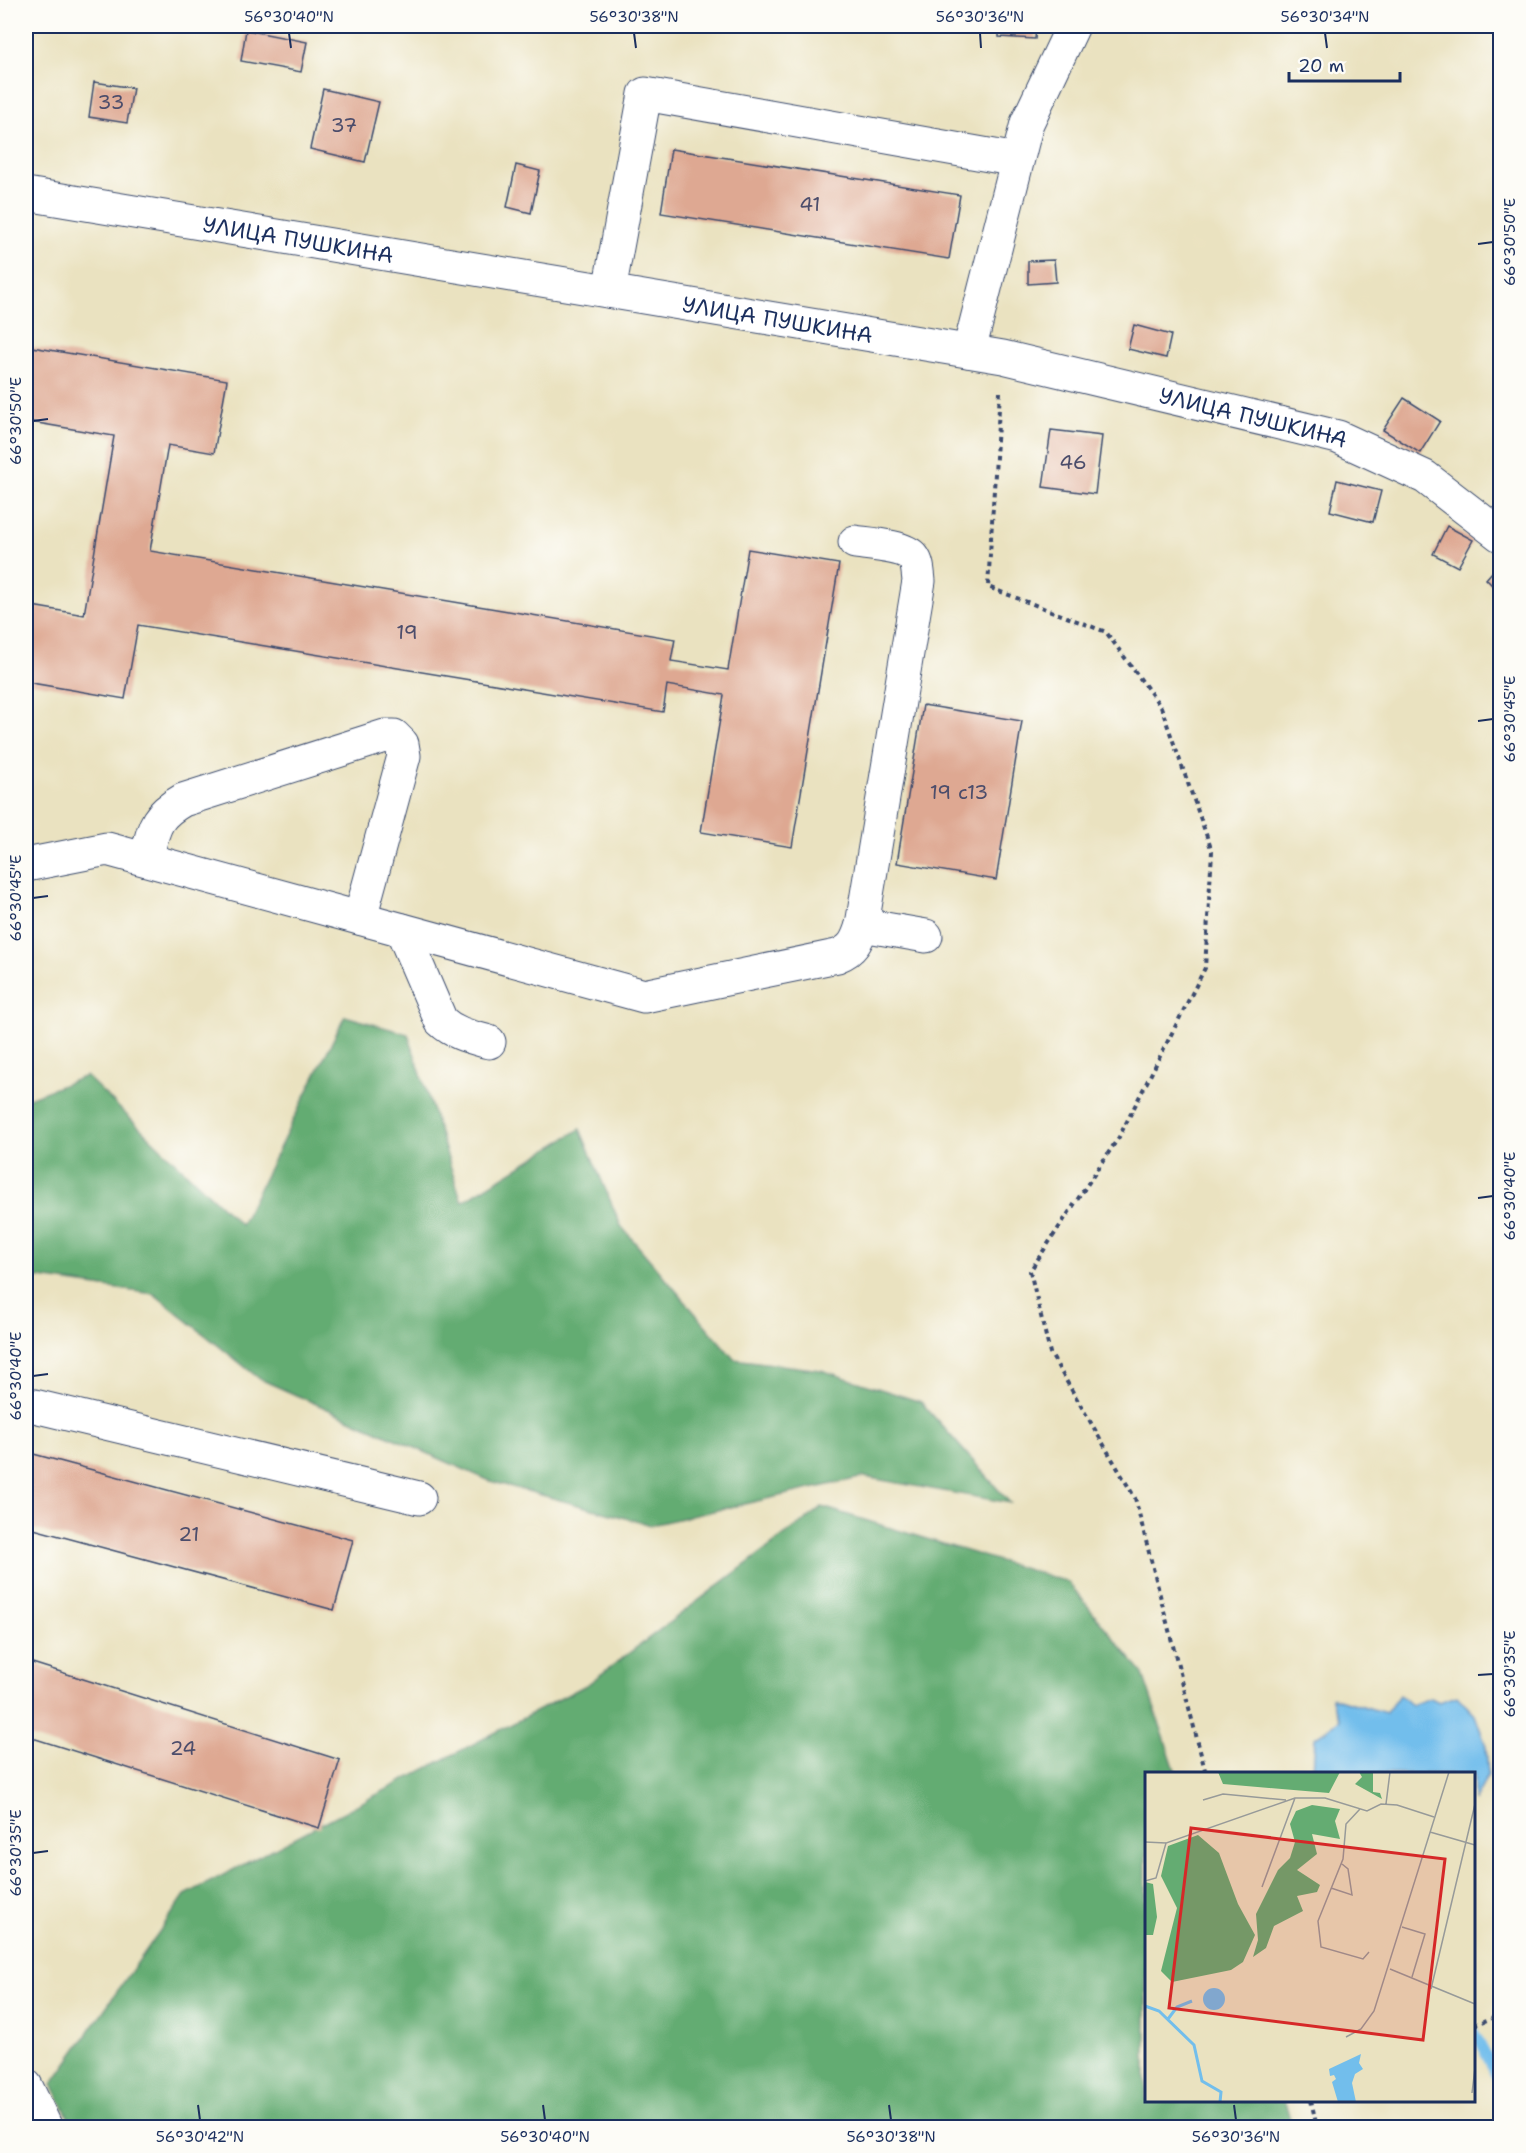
<svg xmlns="http://www.w3.org/2000/svg" width="1526" height="2153" font-family="'Shantell Sans',sans-serif">
<rect width="100%" height="100%" fill="#fdfcf7"/>
<filter id="ink" filterUnits="userSpaceOnUse"><feTurbulence type="fractalNoise" baseFrequency=".0167" numOctaves="2"/><feDisplacementMap in="SourceGraphic" scale="12" xChannelSelector="R" yChannelSelector="G"/><feConvolveMatrix kernelMatrix="1 2 1 2 8 2 1 2 1" color-interpolation-filters="sRGB"/></filter>
<filter id="wash" filterUnits="userSpaceOnUse"><feTurbulence type="fractalNoise" baseFrequency=".008" numOctaves="4" result="noise"/><feDisplacementMap in="SourceGraphic" scale="24" xChannelSelector="R" yChannelSelector="G"/><feGaussianBlur stdDeviation="1.35" result="paint"/><feColorMatrix in="noise" values="0 0 0 0 0 0 0 0 0 0 0 0 0 0 0 0 0 1.4 0 .05"/><feComposite in="paint" operator="in"/></filter>
<g filter="url(#wash)">
<rect width="100%" height="100%" fill="#eae2c0"/>
<g fill="#64ac72" stroke="#406e68" stroke-width="1.5">
<path d="M345 1016 408 1034 462 1202 580 1129 621 1226 734 1359 821 1370 921 1402 1010 1503 864 1477 651 1525 490 1481 260 1379 154 1294 26 1276V1099L86 1076 241 1225Z"/>
<path d="M822 1507 1068 1582 1143 1674 1176 1773 1146 1774V2100L1284 2101 1293 2127 74 2128 52 2084 185 1895 588 1684Z"/>
</g>
<path fill="#72beec" stroke="#4676a5" stroke-width="1.5" d="M1399 1695 1411 1705 1431 1698 1439 1702 1457 1696 1475 1715 1486 1746 1488 1775 1474 1802V1774L1313 1773 1315 1738 1340 1720 1331 1697 1386 1713Z"/>
<g fill="none" stroke-linecap="round" stroke-linejoin="round">
<path stroke="#72beec" stroke-width="10" d="M1474 2032 1500 2082"/>
</g>
<g id="blocks">
<g fill="#dea892">
<path d="M999 26H1036L1035 39 999 37Z"/>
<path d="M246 30 307 42 301 72 241 61Z"/>
<path d="M94 82 133 88 127 123 89 117Z"/>
<path d="M323 89 379 102 365 162 310 149Z"/>
<path d="M671 149 960 195 949 259 661 213Z"/>
<path d="M516 165 540 171 531 213 507 207Z"/>
<path d="M1054 260 1056 282 1028 284V261Z"/>
<path d="M1134 325 1171 335 1166 358 1128 349Z"/>
<path d="M26 346 227 380 214 453 168 445 150 551 675 639 671 661 728 670 748 549 839 564 792 847 701 832 724 695 667 685 663 712 138 625 125 699 26 682V605L84 615 114 436 26 421Z"/>
<path d="M1404 398 1440 421 1420 453 1383 430Z"/>
<path d="M1051 430 1102 436 1095 494 1043 487Z"/>
<path d="M1337 480 1381 491 1373 522 1330 511Z"/>
<path d="M1447 526 1473 540 1458 567 1433 554Z"/>
<path d="M1500 563V593L1486 579Z"/>
<path d="M923 705 1022 721 996 880 897 863Z"/>
<path d="M26 1452 353 1540 334 1610 26 1527Z"/>
<path d="M26 1661 340 1760 319 1828 26 1736Z"/>
</g>
</g>
</g>
<g filter="url(#ink)">
<use href="#blocks" fill-opacity="0" stroke="#3a4a6d" stroke-width="1.5"/>
<g fill="none" stroke-linecap="round" stroke-linejoin="round">
<defs>
<g id="minor">
<path id="s1" d="M26 194 1003 357 1338 437 1425 477 1500 535"/>
<path d="M609 291 645 94 1017 160"/>
<path d="M969 351 1027 123 1073 26"/>
<path d="M146 859C154 829 153 817 183 800L385 736H394L402 744 404 756 360 918"/>
<path d="M26 865 107 849 644 996 837 956C853 950 857 941 862 925L919 581C918 573 918 563 913 557 904 546 869 544 855 542"/>
<path d="M862 925 926 936"/>
<path d="M402 930 441 1021C455 1034 471 1037 489 1042"/>
<path d="M26 1404 419 1498"/>
<path d="M26 2086 46 2128"/>
</g>
</defs>
<use href="#minor" stroke="#3a4a6d" stroke-width="35"/>
<g stroke="#3a4a6d" stroke-width="4" stroke-dasharray="4.5 4.5" stroke-linecap="butt">
<path d="M1000 392 988 587 1106 632 1161 707 1212 851 1205 968 1119 1137 1030 1271 1050 1353 1135 1498 1206 1774"/>
<path d="M1474 2025 1500 2015"/>
<path d="M1311 2100 1317 2128"/>
</g>
<use href="#minor" stroke="#fff" stroke-width="33"/>
</g>
</g>
<path fill="none" stroke="#1b2f5e" stroke-width="2" d="M289 33 291 48M634 33 636 48M980 33 981 48M1325 33 1327 48M1478 244 1493 242M33 421 48 419M1478 721 1493 719M33 898 48 896M1478 1198 1493 1196M33 1376 48 1374M1478 1675 1493 1674M33 1853 48 1851M198 2105 200 2120M543 2105 545 2120M889 2105 891 2120M1234 2105 1236 2120"/>
<g text-anchor="middle" stroke-width="4.5" stroke-linejoin="round" paint-order="stroke">
<g font-size="20" fill="#4c4d6b">
<text x="111" y="109">33</text>
<text x="344" y="132">37</text>
<text x="810" y="211">41</text>
<text x="1073" y="469">46</text>
<text x="407" y="639">19</text>
<text x="959" y="799">19 с13</text>
<text x="189" y="1541">21</text>
<text x="183" y="1755">24</text>
</g>
<g font-size="22" fill="#1b2f5e" stroke="#fdfcf7">
<text dy="8" stroke="none"><textPath href="#s1" startOffset="276">УЛИЦА ПУШКИНА</textPath></text>
<text dy="8" stroke="none"><textPath href="#s1" startOffset="762">УЛИЦА ПУШКИНА</textPath></text>
<text dy="8" stroke="none"><textPath href="#s1" startOffset="1248">УЛИЦА ПУШКИНА</textPath></text>
</g>
</g>
<g transform="translate(1145 1772)">
<rect width="330" height="330" fill="#eae2c0"/>
<path d="M73 0H195L184 21 78 12ZM214 0H228V20L235 21 237 27 210 12 217 5ZM167 33 195 37 190 49 195 67 167 62 172 82 152 98 175 113 172 120 152 124 158 139 129 154 121 176 108 185 113 168 111 142 133 98 145 86 150 70 145 52 151 39ZM53 63 74 81 93 132 110 163 98 190 86 198 27 210 16 199 32 136 16 104 23 74ZM0 110 8 112 12 145 8 163H0Z" fill="#64ac72"/>
<path d="M58 227a11 11 0 1 1 22 0a11 11 0 1 1-22 0ZM216 282 214 291 218 297 210 302 207 311 211 330H193L187 310 191 307 189 303 185 304 184 297Z" fill="#72beec"/>
<path fill="none" stroke="#72beec" stroke-width="3" d="M0 234 14 239 49 273 57 309 76 320 75 330M23 247 32 235 47 229"/>
<path fill="none" stroke="#979a99" stroke-width="1.5" d="M58 28 78 22 141 28M241 32 245 0M215 37 201 52 198 87 173 149 176 175 218 187 224 180M285 60 330 73M0 70 21 71M0 109 11 106 21 71 150 26H180L222 39 236 32 252 33 289 45M117 115 150 26M186 116 207 123 203 97 197 92M257 155 280 162 267 205M245 197 330 232M286 217 330 32M201 265 216 257 229 239 304 0M327 321 330 296"/>
<path fill="#d62828" fill-opacity="0.15" stroke="#d62828" stroke-width="3" d="M46 56 300 87 278 268 24 236Z"/>
<rect width="330" height="330" fill="none" stroke="#1b2f5e" stroke-width="3"/>
</g>
<rect width="1526" height="2153" fill="none" stroke="#fdfcf7" stroke-width="66"/>
<path d="M1289 72v9h111v-9" fill="none" stroke="#1b2f5e" stroke-width="3"/>
<text x="1298" y="72" font-size="18" fill="#1b2f5e" stroke="#fdfcf7" stroke-width="4.5" paint-order="stroke">20 m</text>
<rect x="33" y="33" width="1460" height="2087" fill="none" stroke="#1b2f5e" stroke-width="2"/>
<g font-size="15" text-anchor="middle" fill="#1b2f5e">
<text x="289" y="22">56°30'40"N</text>
<text x="634" y="22">56°30'38"N</text>
<text x="980" y="22">56°30'36"N</text>
<text x="1325" y="22">56°30'34"N</text>
<text transform="translate(1510 242) rotate(-90)" y="5">66°30'50"E</text>
<text transform="translate(16 421) rotate(-90)" y="5">66°30'50"E</text>
<text transform="translate(1510 719) rotate(-90)" y="5">66°30'45"E</text>
<text transform="translate(16 898) rotate(-90)" y="5">66°30'45"E</text>
<text transform="translate(1510 1196) rotate(-90)" y="5">66°30'40"E</text>
<text transform="translate(16 1376) rotate(-90)" y="5">66°30'40"E</text>
<text transform="translate(1510 1674) rotate(-90)" y="5">66°30'35"E</text>
<text transform="translate(16 1853) rotate(-90)" y="5">66°30'35"E</text>
<text x="200" y="2142">56°30'42"N</text>
<text x="545" y="2142">56°30'40"N</text>
<text x="891" y="2142">56°30'38"N</text>
<text x="1236" y="2142">56°30'36"N</text>
</g>
</svg>
